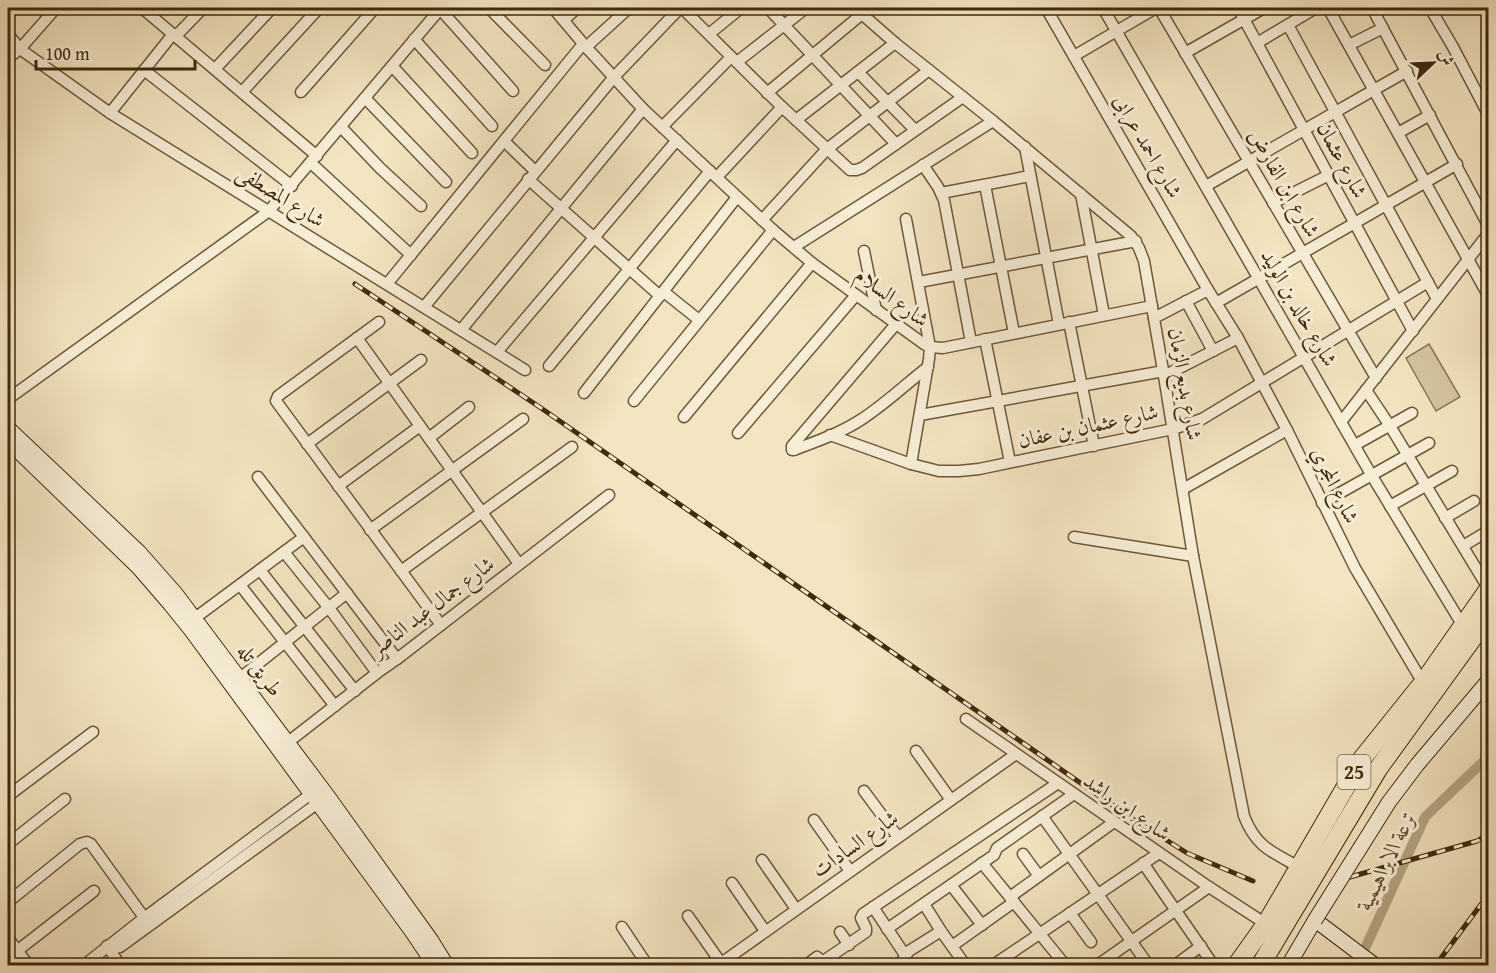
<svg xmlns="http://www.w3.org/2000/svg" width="1496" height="973" font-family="'Gentium Book Plus',Amiri,serif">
<rect width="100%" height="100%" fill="#f3e5c1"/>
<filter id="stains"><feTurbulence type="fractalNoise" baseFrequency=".00333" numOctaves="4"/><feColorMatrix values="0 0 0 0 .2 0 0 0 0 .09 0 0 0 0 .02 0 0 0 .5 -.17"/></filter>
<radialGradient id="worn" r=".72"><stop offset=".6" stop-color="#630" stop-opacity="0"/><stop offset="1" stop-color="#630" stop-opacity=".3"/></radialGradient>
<path fill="#d5c5a2" stroke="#8b7758" stroke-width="1.5" d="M1429 344 1460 397 1436 411 1406 358Z"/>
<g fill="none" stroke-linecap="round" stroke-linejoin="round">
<path stroke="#b6a584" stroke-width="10" d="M1357 966 1425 817 1488 757"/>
<defs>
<g id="street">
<path d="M142 8 317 156"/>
<path d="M489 8 545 65"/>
<path d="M553 8 586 47 643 109 773 230 812 263 924 344 930 347 943 348 1152 306"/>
<path d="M682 8 782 107 850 170H856L862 168 963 97"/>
<path d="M768 8 896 144"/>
<path d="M855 8 895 43 993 121 1131 236 1139 248 1144 261 1164 376 1193 556 1244 816C1256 847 1272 852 1299 867"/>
<path d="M1046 8 1208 290 1238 338 1287 430 1355 568 1423 683"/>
<path d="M1103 8 1372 476 1463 626"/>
<path d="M1159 8 1376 378"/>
<path d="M1238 8 1413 331"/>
<path d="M1328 8 1488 295"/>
<path d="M1372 8 1488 225"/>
<path d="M1430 8 1453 47 1488 114"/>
<path d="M440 9 513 91"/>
<path d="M564 20 577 8"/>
<path d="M1288 25 1437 299"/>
<path d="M8 34 20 49 110 113 525 370"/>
<path d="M709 34 741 8"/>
<path d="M176 36 203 8"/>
<path d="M414 39 492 126"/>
<path d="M1257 43 1316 8"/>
<path d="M1349 45 1383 28"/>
<path d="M586 47 629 8"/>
<path d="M1185 53 1264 8"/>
<path d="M1074 56 1156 8"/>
<path d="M8 58 20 49 56 8"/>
<path d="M737 62 806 8"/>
<path d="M392 66 472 153"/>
<path d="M215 69 272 8"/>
<path d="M144 70 292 186"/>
<path d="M858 72 915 130"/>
<path d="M242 92 319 8"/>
<path d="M301 92 375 8"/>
<path d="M767 93 862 14"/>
<path d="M365 98 446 182"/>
<path d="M110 113 173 34"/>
<path d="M796 120 895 43"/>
<path d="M341 127 380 168 421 206"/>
<path d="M662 127 731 57"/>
<path d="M1398 133 1430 115"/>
<path d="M504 141 535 171"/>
<path d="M1025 147 1059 324"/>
<path d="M311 163 411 255"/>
<path d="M923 165 938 187 944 200 971 342"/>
<path d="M717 177 782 107"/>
<path d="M528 179 660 296"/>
<path d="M985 185 1014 333"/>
<path d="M1206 186 1407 71"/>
<path d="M941 193 1030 176"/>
<path d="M1081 194 1104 315"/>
<path d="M1273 203 1329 175"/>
<path d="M906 219 930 347 929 359 911 464"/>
<path d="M762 220 827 149 929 70"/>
<path d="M794 247 993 121"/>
<path d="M864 251 876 310"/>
<path d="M919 282 1136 241"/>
<path d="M387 284 583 44"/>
<path d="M664 292 699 320"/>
<path d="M1186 301 1213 351"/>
<path d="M1216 303 1457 164"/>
<path d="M424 307 614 77 680 8"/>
<path d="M1154 318 1208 290"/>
<path d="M379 322 278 396 276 401 441 625"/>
<path d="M1069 322 1094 446"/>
<path d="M896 324 792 446V450H794C817 441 841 433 862 419 885 404 906 384 928 367"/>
<path d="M461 330 643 109"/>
<path d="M357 338 519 564"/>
<path d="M985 339 1010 462"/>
<path d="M497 352 677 140"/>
<path d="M549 366 710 171"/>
<path d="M1164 376 1238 338"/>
<path d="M1366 390 1390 426 1488 588"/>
<path d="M584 393 737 197"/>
<path d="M8 399 269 211 441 8"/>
<path d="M634 401 773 230"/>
<path d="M920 415 1164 371"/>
<path d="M684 417 812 263"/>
<path d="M1341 422 1488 234"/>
<path d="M738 433 856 295"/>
<path d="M830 435 911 464 939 471H959L979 469 1173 429 1202 419 1428 282"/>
<path d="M429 438 469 407"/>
<path d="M307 444 421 360"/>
<path d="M1355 445 1412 413"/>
<path d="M258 477 397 659"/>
<path d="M338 486 420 426"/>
<path d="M1183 489 1287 430"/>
<path d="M1322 503 1429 443"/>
<path d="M1390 506 1452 471"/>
<path d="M1445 518 1474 501"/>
<path d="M370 530 523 419"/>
<path d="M1074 537 1193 556"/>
<path d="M1463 546 1488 531"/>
<path d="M284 552 329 608 377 673"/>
<path d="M260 570 355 691"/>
<path d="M401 571 572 447"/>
<path d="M240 585 335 706"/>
<path d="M195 618 304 537"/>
<path d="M240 678 347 593"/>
<path d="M966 719 1209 887 1266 924"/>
<path d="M283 746 377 673 397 659 609 495"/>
<path d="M916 751 951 800"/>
<path d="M864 791 898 837"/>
<path d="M8 796 93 732"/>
<path d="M1042 816 1149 966"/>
<path d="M814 820 850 871"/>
<path d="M8 844 65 799"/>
<path d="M1023 854 1039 876"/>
<path d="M762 860 796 909"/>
<path d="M982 863 1066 966"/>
<path d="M1143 863 1214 966"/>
<path d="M732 883 765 931"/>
<path d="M951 885 982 925"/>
<path d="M1010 897 1114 822"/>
<path d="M8 902 80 844 87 842 91 844 148 923"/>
<path d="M924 904 941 931 966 966"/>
<path d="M873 907 905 955"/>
<path d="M1070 913 1091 942"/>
<path d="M688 916 721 963"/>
<path d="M622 927 648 966"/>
<path d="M887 929 994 855 997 848 1074 794"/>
<path d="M840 932 849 945"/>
<path d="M8 938 29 966"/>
<path d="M107 946 115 948 120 947 322 800"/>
<path d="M107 946 121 966"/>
<path d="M952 946 1014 902"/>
<path d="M8 958 94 891"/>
<path d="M825 960 866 932V928L861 918 863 914 1058 783"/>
<path d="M83 966 144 918 315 791"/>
<path d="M717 966 1016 754"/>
<path d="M805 966 817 957 822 961 825 960 827 963"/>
<path d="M896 966 902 961 909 951 941 931"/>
<path d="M992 966 1159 853"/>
<path d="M1096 966 1209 887"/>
<path d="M1174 966 1201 946"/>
</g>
<g id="secondary">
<path d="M8 428 139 552 176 594 327 795 431 940 447 966"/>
<path d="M18 451 138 567 170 604 191 630 413 933 435 966"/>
<path d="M1288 966 1315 920 1376 966"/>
</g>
<g id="highway">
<path d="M1236 966 1266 924 1362 759 1423 683 1488 590"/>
<path d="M1260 966 1378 769 1488 617"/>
</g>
</defs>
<use href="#street" stroke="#6e583a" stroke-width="13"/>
<use href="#secondary" stroke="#41290d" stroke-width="16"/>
<use href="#highway" stroke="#41290d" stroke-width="20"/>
<use href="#street" stroke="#f7eed7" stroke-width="10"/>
<use href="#secondary" stroke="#f7eed7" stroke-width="14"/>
<use href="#highway" stroke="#f3e5c1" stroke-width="18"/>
<defs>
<g id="rail">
<path d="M355 284 541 408 1128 816 1187 853 1253 881"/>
<path d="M1350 877 1477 841 1488 834"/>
<path d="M1435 966 1488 895"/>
</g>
</defs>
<use href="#rail" stroke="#41290d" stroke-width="5"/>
<use href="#rail" stroke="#f7eed7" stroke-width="3" stroke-dasharray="9" stroke-linecap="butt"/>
<defs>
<path id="secondary-bridge" d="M1315 920 1389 802 1417 765 1488 681"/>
</defs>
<use href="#secondary-bridge" stroke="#41290d" stroke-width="16" stroke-linecap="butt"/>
<use href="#secondary-bridge" stroke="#f7eed7" stroke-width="14"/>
</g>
<g text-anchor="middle" stroke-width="6" stroke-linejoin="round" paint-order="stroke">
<rect fill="#f7eed7" stroke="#78644a" stroke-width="1.5" x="1337.5" y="755" width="33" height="34" rx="4.5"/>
<g font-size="20" font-weight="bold" fill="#41290d">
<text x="1354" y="779">25</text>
</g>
<g font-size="21" fill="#41290d" stroke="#f7eed7">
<text transform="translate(1148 146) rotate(60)" y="7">شارع احمد عرابى</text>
<text transform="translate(1342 160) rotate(62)" y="7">شارع عثمان</text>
<text transform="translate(1284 183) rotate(60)" y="7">شارع ابن الفارض</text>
<text transform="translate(281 196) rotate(32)" y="7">شارع المصطفى</text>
<text transform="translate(892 297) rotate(36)" y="7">شارع السلام</text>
<text transform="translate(1299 308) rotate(60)" y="7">شارع خالد بن الوليد</text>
<text transform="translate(1185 384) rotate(80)" y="7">شارع بديع الزمان</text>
<text transform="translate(1088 426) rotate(-12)" y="7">شارع عثمان بن عفان</text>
<text transform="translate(1335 485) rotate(64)" y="7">شارع المجري</text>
<text transform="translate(432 606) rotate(-37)" y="7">شارع جمال عبد الناصر</text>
<text transform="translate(260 670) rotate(53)" y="7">طريق تله</text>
<text transform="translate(1127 807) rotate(35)" y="7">شارع ابن راشد</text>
<text transform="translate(855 844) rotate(-35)" y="7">شارع السادات</text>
</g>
<g font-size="22" font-style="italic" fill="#644e31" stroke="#f7eed7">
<text transform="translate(1386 860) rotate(-64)" y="8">ترعة الابراهيمية</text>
</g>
</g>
<rect width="1496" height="973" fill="none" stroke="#f3e5c1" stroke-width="30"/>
<rect x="9" y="9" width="1478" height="955" fill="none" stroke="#41290d" stroke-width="3"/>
<rect x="15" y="15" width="1466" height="943" fill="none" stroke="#41290d" stroke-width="1.5"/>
<g transform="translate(1433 63) rotate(67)" stroke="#f7eed7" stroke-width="4.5" paint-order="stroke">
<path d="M0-4.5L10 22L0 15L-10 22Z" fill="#41290d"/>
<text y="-9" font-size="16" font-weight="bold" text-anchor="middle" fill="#41290d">ش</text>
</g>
<path d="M36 60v9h159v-9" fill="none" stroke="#41290d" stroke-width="3"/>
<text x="45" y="60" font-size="18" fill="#41290d" stroke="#f7eed7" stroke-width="4.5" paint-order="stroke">100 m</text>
<rect width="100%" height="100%" filter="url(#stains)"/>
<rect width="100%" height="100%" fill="url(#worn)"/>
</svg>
